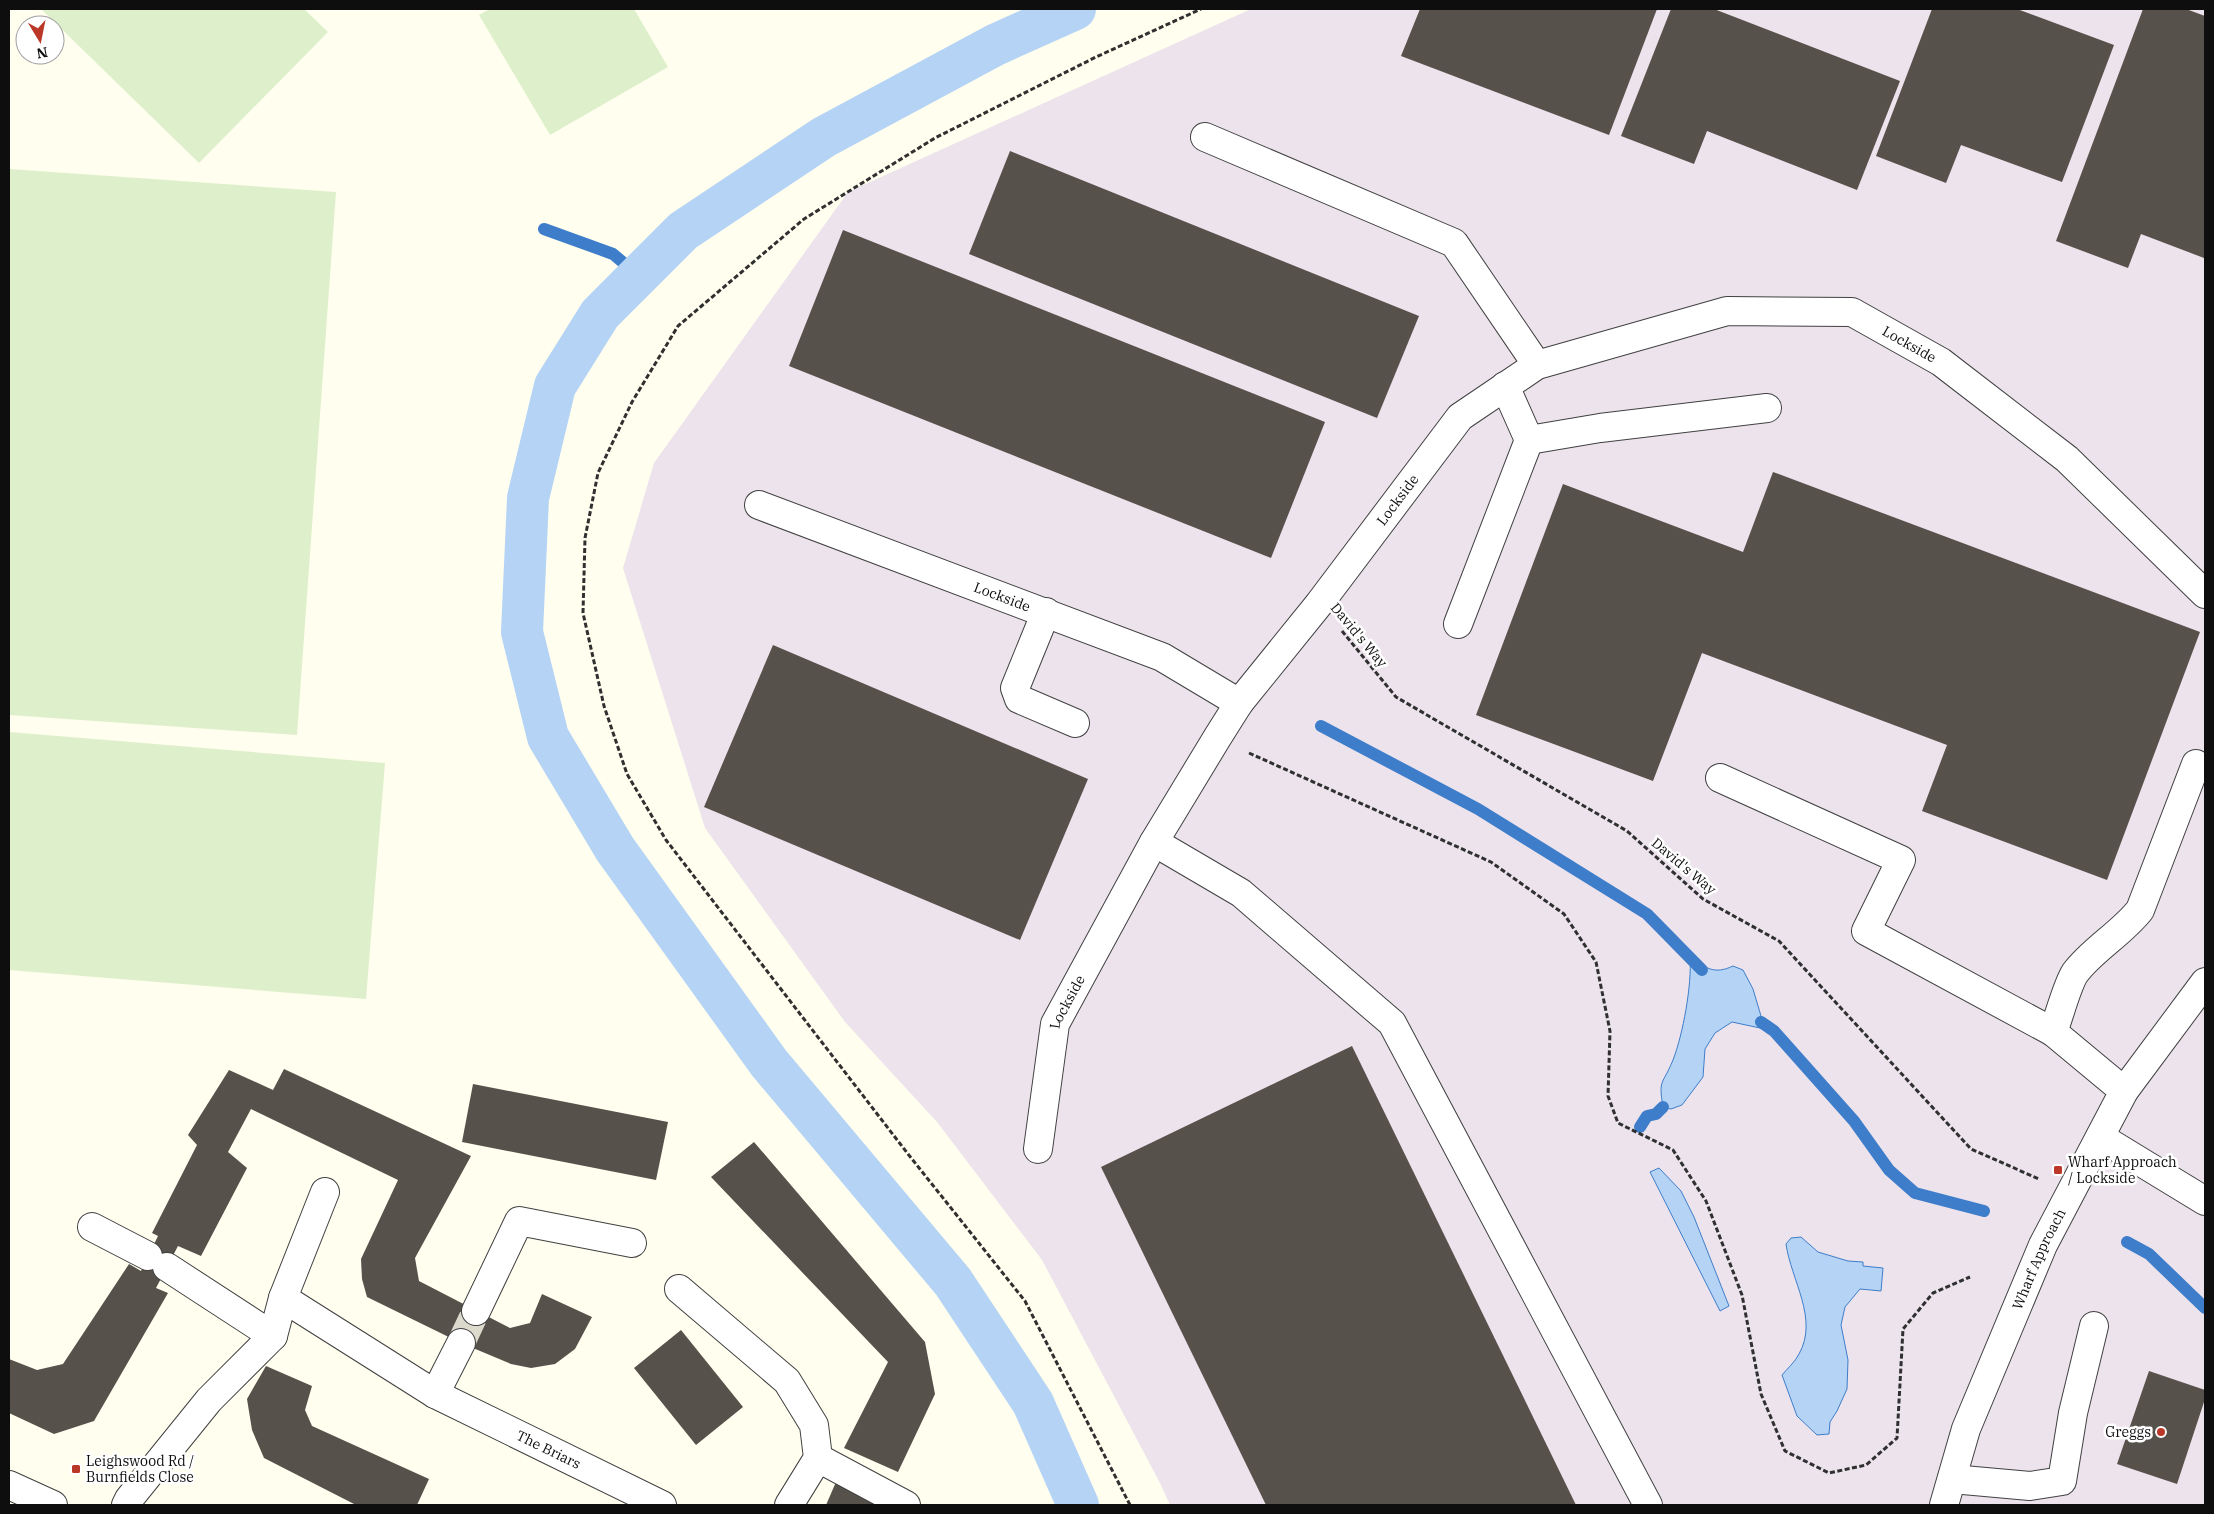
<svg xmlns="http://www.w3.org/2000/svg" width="2214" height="1514" font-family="'IBM Plex Serif',serif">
<rect width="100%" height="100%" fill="#fffeef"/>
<path fill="#ece3ec" d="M1251 9H2205V1505H1170L1160 1483 1042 1260 937 1122 845 1022 705 828 623 568 654 463 848 192Z"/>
<g fill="#def0cb">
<path d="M41 9H304L328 32 199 163Z"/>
<path d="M490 9H634L668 67 550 135 479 15Z"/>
<path d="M9 169 336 192 297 735 9 715Z"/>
<path d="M9 732 385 763 366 999 9 970Z"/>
</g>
<g fill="#b5d4f5" stroke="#3e7dca">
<path d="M1690 957C1706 968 1714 975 1733 966L1743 970 1753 989 1761 1016 1774 1031 1732 1022 1715 1033 1705 1049 1703 1077 1682 1105 1671 1109 1663 1107C1658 1078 1663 1085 1673 1060 1683 1034 1692 985 1690 957Z"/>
<path d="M1659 1168 1681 1191 1694 1217 1729 1306 1720 1311 1650 1172Z"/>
<path d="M1801 1237 1818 1252 1848 1261 1863 1262V1266L1883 1268 1881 1291 1860 1289 1845 1307 1841 1325 1848 1360 1847 1389 1837 1411 1830 1422 1829 1434 1817 1435 1797 1416 1782 1375C1787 1369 1795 1362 1799 1354 1819 1319 1791 1280 1786 1244L1791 1238Z"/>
</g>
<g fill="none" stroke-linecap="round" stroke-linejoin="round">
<g stroke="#3e7dca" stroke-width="12">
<path d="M544 229 613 254 639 276"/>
<path d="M1321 726 1478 809 1647 914 1702 970"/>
<path d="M1761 1022 1774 1031 1854 1121 1889 1170 1915 1193 1984 1211"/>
<path d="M1640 1127 1647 1116 1656 1114 1663 1107"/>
<path d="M2127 1242 2149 1254 2205 1308"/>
</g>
<path stroke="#b5d4f5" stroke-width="42" d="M1075 9 995 45 824 137 683 231 600 314 555 386 528 498 522 632 548 737 615 849 769 1063 953 1282 1033 1403 1078 1505"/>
</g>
<g fill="#56514b">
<path d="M1420 9H1657L1609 135 1401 56Z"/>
<path d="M1671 9H1714L1900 81 1857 190 1707 131 1694 164 1621 136Z"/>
<path d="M1932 9H2017L2114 45 2062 182 1961 145 1946 183 1876 156Z"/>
<path d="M2143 9H2186L2205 16V255L2204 258 2141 234 2128 268 2056 241Z"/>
<path d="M1010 151 1419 316 1377 418 969 254Z"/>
<path d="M843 230 1325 422 1271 558 789 366Z"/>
<path d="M1773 472 2200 632 2107 880 1922 811 1947 745 1702 653 1653 781 1476 715 1563 484 1743 552Z"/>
<path d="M773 645 1088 779 1020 940 704 807Z"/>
<path d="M1352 1046 1576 1505H1266L1101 1167Z"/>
<path d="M284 1069 471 1156 415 1258 419 1281 510 1328 530 1323 542 1294 592 1317 575 1349 555 1364 531 1368 511 1364 461 1343 367 1297 362 1279 361 1259 398 1180 251 1109 228 1152 247 1168 201 1256 178 1246 156 1288 168 1293 94 1421 54 1434 9 1413V1359L37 1370 63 1364 129 1264 141 1271 158 1236 152 1233 197 1145 188 1135 229 1070 273 1090Z"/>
<path d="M473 1084 668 1122 656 1180 462 1142Z"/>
<path d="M754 1142 925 1342 935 1394 898 1472 844 1448 888 1362 711 1177Z"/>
<path d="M681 1330 743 1407 696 1445 634 1368Z"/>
<path d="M266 1366 312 1386 305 1410 312 1426 429 1479 417 1505H356L264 1458 252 1430 247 1399Z"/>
<path d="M2149 1371 2205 1390V1399L2177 1484 2117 1464Z"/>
<path d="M836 1482 883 1505H826Z"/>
</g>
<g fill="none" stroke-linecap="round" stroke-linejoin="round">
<path stroke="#dbdacd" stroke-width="28" stroke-dasharray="28 14" stroke-linecap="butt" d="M461 1343 476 1311"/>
<defs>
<g id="minor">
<path d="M1205 137 1454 243 1537 365"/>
<path d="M1529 440 1600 428 1767 408"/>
<path id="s1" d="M759 505 1162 657 1239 703"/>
<path d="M1046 612 1015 688 1019 699 1075 723"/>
<path d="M1458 624 1529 440 1505 386"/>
<path d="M1720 778 1901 860 1866 931 2053 1032 2124 1091"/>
<path d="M1154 842 1241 893 1392 1023 1648 1505"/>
<path d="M2053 1032C2059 1017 2067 985 2075 973 2093 949 2121 934 2140 910L2196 764"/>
<path d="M2100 1137 2205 1201"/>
<path id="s2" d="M1038 1149 1055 1024 1154 842 1217 738 1239 703 1319 604 1460 417 1537 365 1727 311 1852 312 1941 362 2067 459 2205 594"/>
<path d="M92 1227 148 1256"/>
<path id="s3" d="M167 1267 273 1336 283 1298 435 1394 662 1505"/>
<path d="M679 1289 787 1381 814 1425 818 1458 789 1505"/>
<path d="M283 1298 325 1192"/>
<path d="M476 1311 519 1221 632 1243"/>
<path d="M435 1394 461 1343"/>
<path d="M818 1458 906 1505"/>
<path d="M1952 1479 2030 1486 2062 1481 2073 1413 2094 1326"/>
<path d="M9 1485 53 1505"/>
<path d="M126 1505 129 1499 209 1400 273 1336"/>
<path id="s4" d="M1944 1505 1966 1429 2043 1245 2124 1091 2205 982"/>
</g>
</defs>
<use href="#minor" stroke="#414141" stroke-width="30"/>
<g stroke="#303030" stroke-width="3" stroke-dasharray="5 2.5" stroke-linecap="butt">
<path d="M1342 631 1396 697 1627 831 1703 899 1779 941 1971 1149 2039 1179"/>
<path d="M1249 753 1491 862 1564 914 1596 962 1610 1031 1608 1096 1618 1123 1673 1150 1706 1201 1742 1295 1761 1394 1785 1451 1829 1473 1866 1465 1897 1438 1903 1329 1933 1293 1970 1277"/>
<path d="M1130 1505 1025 1301 908 1154 666 840 627 774 604 706 583 613 585 538 598 473 632 402 678 326 804 219 935 138 1096 57 1201 9"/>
</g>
<use href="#minor" stroke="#fff" stroke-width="28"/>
</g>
<g fill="#bb3829" stroke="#fff" stroke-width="2">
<rect x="2053" y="1165" width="10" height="10" rx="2.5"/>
<circle cx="2161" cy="1432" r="5"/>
<rect x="71" y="1464" width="10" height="10" rx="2.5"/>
</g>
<g text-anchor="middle" stroke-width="5" stroke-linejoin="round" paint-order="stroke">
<g font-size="14" fill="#0e0e0e" stroke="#fff">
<text dy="5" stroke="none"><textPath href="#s2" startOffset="1339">Lockside</textPath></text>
<text dy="5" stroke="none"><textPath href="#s2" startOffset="754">Lockside</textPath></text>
<text dy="5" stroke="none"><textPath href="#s1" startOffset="260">Lockside</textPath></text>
<text transform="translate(1359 635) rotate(50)" y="5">David's Way</text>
<text transform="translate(1684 866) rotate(40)" y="5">David's Way</text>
<text dy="5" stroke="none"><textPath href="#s2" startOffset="151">Lockside</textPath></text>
<text dy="5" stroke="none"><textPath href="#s4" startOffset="264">Wharf Approach</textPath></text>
<text dy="5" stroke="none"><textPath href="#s3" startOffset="472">The Briars</textPath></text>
</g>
<g font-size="14" fill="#0e0e0e" stroke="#fff" text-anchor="start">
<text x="2068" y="1167">Wharf Approach<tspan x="2068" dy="16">/ Lockside</tspan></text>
<text x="2151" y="1437" text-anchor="end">Greggs</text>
<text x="86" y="1466">Leighswood Rd /<tspan x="86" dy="16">Burnfields Close</tspan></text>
</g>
</g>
<rect width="2214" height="1514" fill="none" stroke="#0e0e0e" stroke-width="20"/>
<g transform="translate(40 40) rotate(170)"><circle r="24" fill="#ffffff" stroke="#9f9f9f"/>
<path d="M0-4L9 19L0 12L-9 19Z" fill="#bb3829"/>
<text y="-8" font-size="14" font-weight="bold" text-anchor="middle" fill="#0e0e0e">N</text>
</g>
</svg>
